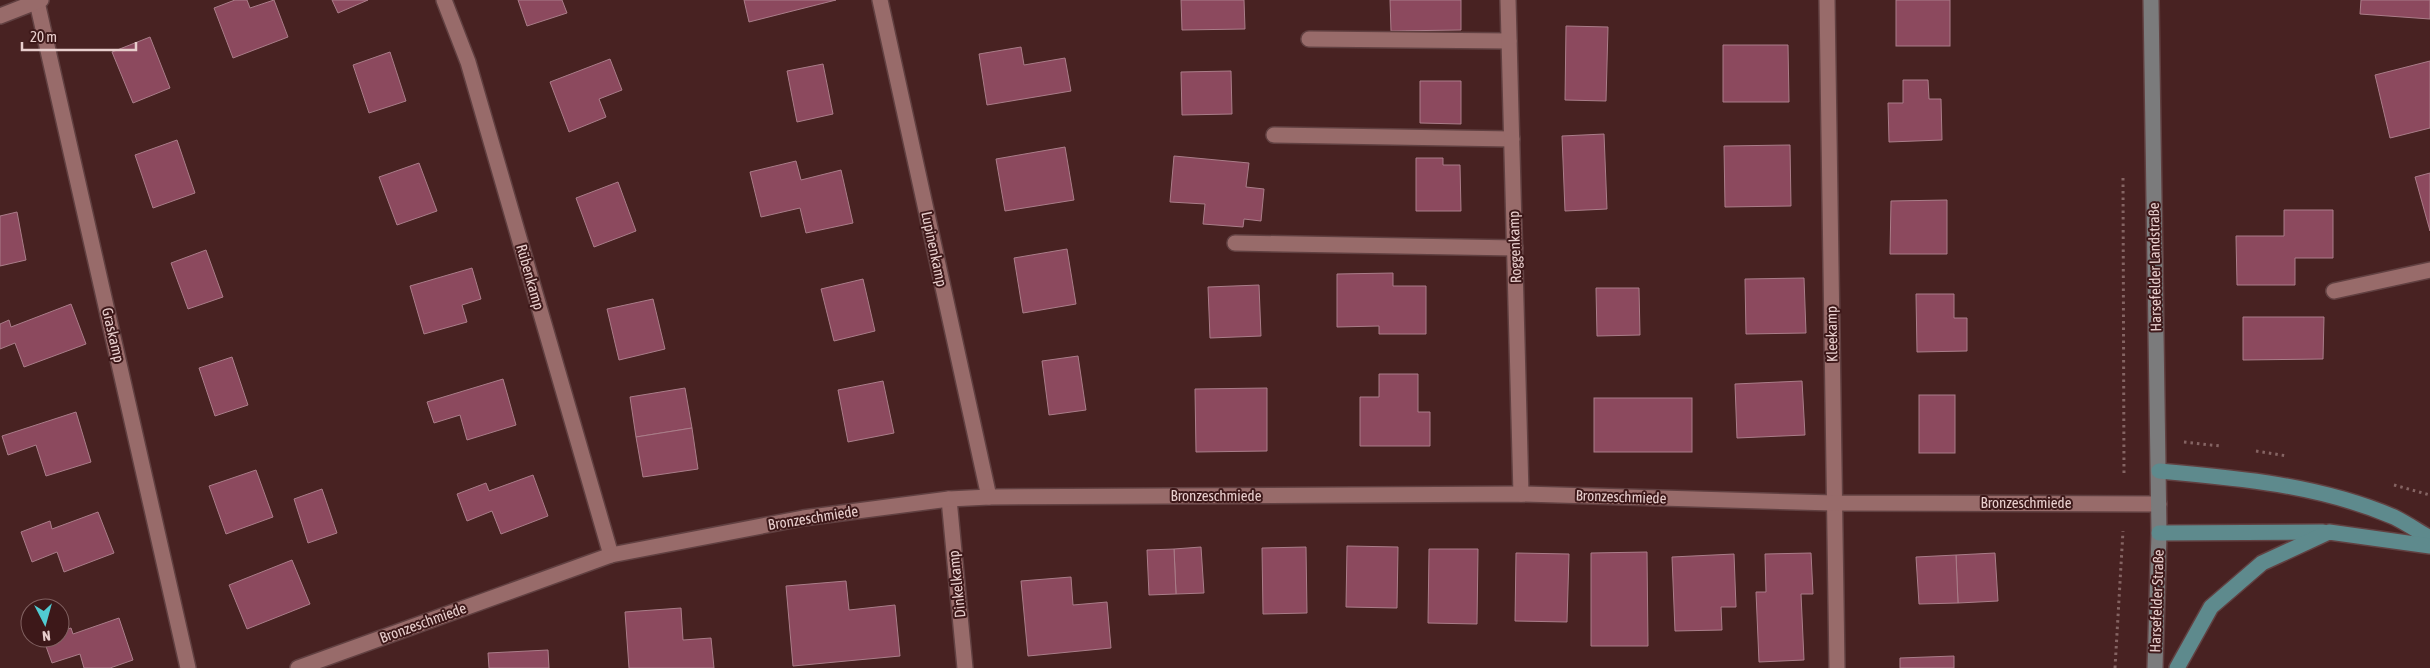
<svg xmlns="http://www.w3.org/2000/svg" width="2430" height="668" font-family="'Asap Condensed',sans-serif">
<rect width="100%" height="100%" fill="#482222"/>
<g fill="#8c495e" stroke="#aa7d89">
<path d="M235 0H247L250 8 274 0 288 37 233 58 214 8Z"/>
<path d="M332 0H368L338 13Z"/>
<path d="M518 0H562L567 13 527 26Z"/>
<path d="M744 0H836L749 22Z"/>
<path d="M1181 0H1244L1245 29 1182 30Z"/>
<path d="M1390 0H1461V30L1391 31Z"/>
<rect x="1896" y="0" width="54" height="46"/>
<path d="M2361 0H2430V19L2360 14Z"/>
<path d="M1566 26 1608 27 1606 101 1565 100Z"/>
<path d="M150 37 170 88 133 103 112 52Z"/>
<path d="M1723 45H1788L1789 102H1723Z"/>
<path d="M1021 47 1024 65 1065 58 1071 91 987 105 979 54Z"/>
<path d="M390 52 406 101 369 113 353 65Z"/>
<path d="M610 59 622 90 599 99 606 117 569 132 550 82Z"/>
<path d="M2430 61V128L2390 138 2375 75Z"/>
<path d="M823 64 833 114 797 122 787 71Z"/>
<path d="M1231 71 1232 114 1182 115 1181 72Z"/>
<path d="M1903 80H1928L1929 99H1941L1942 140 1889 142 1888 103H1903Z"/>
<path d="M1420 81H1461V124L1420 123Z"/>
<path d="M1604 134 1607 209 1565 211 1562 136Z"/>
<path d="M177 140 195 193 153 208 135 155Z"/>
<path d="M1790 145 1791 206 1725 207 1724 146Z"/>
<path d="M1065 147 1074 200 1005 211 996 159Z"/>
<path d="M1174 156 1249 163 1246 187 1264 189 1261 221 1244 219 1243 227 1203 224 1205 204 1170 202Z"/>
<path d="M1416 158H1443V165H1460L1461 211H1416Z"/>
<path d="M796 161 801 180 841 170 853 223 806 233 800 208 761 217 750 172Z"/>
<path d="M419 163 437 211 397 225 379 177Z"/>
<path d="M2430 173V231L2415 177Z"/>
<path d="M618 182 636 231 594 247 576 198Z"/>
<path d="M1947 200V254H1890L1891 201Z"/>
<path d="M2284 210H2333V258H2295V285H2237L2236 236H2284Z"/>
<path d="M17 212 26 260 0 266V216Z"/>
<path d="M1067 249 1076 304 1023 313 1014 258Z"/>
<path d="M206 250 223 297 188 309 171 263Z"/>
<path d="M472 268 481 299 462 305 467 322 424 334 410 286Z"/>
<path d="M1393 273V286H1426V334H1379V326L1337 327V274Z"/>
<path d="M1804 278 1806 333 1746 334 1745 279Z"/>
<path d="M863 279 875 331 834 341 821 289Z"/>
<path d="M1259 285 1261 336 1210 338 1208 287Z"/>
<path d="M1596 288H1639L1640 335 1597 336Z"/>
<path d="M1916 294H1954V318H1967V351L1917 352Z"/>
<path d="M653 299 665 349 619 360 607 309Z"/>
<path d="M71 304 86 344 24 367 15 343 0 349V324L9 320 11 327Z"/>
<path d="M2243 317H2324L2323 359 2243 360Z"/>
<path d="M1078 356 1086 410 1049 415 1042 361Z"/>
<path d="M232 357 248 405 215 416 199 368Z"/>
<path d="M1379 374H1418V412H1430V446H1360V397H1379Z"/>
<path d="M503 379 516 425 467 440 460 415 434 423 427 402Z"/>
<path d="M883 381 894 433 848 442 838 390Z"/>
<path d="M1802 381 1805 435 1737 438 1735 384Z"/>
<path d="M685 388 692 428 636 437 630 397Z"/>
<path d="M1267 388V451L1196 452 1195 389Z"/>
<rect x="1919" y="395" width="36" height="58"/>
<rect x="1594" y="398" width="98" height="54"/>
<path d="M76 412 91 462 46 476 36 445 8 455 2 436Z"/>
<path d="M692 428 698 469 643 477 636 437Z"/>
<path d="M256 470 273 517 226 534 209 486Z"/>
<path d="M533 475 548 516 501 534 492 511 467 521 457 494 486 483 489 491Z"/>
<path d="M322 489 337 533 308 543 294 499Z"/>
<path d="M98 512 114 553 64 572 57 552 32 562 21 532 50 521 52 529Z"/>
<path d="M1347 546 1398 547 1397 608 1346 607Z"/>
<path d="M1201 547 1204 593 1176 594 1174 549Z"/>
<path d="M1306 547 1307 613 1263 614 1262 548Z"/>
<path d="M1174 549 1176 594 1149 595 1147 550Z"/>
<path d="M1429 549H1478L1477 624 1428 623Z"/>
<path d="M1647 552 1648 646H1591V553Z"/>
<path d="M1516 553 1569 554 1567 622 1515 621Z"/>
<path d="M1811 553 1813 594H1801L1804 660 1759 662 1756 592H1766L1765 554Z"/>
<path d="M1995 553 1998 601 1958 603 1956 555Z"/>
<path d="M1734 554 1736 607H1721L1722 630 1675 631 1672 557Z"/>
<path d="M1956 555 1958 603 1919 604 1916 557Z"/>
<path d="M292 560 310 604 247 629 229 585Z"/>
<path d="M1071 577 1073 605 1107 602 1111 648 1028 656 1021 581Z"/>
<path d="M846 581 849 610 895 605 900 656 793 666 786 586Z"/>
<path d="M681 608 683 640 711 638 714 668H629L625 612Z"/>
<path d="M119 618 133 660 110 668H84L80 654 52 663 43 638H60V631L71 628 73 634Z"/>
<path d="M548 650 549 668H489L488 653Z"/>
<path d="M1954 656V668H1900V658Z"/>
</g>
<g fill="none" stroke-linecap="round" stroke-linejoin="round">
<defs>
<g id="lane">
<path d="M1309 39 1509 41"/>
<path d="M1274 135 1512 139"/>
<path d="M1235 243 1515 248"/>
<path d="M2334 291 2430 270"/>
<path d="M949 499 965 668"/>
</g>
<g id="street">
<path d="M444 0 468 62 611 555"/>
<path d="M880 0 989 497"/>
<path d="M1508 0 1521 494"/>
<path d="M1827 0 1837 668"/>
<path d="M37 2 188 668"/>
<path d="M0 16 41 0"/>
<path d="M298 668 611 555 803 518 949 499 989 497 1521 494 1834 503 2159 504"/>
</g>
<path id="secondary" d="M2151 0 2159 533 2155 668"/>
<g id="primary">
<path d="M2159 471C2239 478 2319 485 2394 517 2406 523 2418 531 2430 538"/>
<path d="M2159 533 2323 532"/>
<path d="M2177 668 2211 607 2262 563 2329 532 2430 546"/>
</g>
</defs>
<use href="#lane" stroke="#614041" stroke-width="18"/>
<use href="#street" stroke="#614041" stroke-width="18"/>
<use href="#secondary" stroke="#614041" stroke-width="18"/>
<use href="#primary" stroke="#614041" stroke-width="18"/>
<g stroke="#856463" stroke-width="3" stroke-dasharray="2.5 4" stroke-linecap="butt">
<path d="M2123 178 2124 477"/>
<path d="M2184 442 2220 446"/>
<path d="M2256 451 2287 456"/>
<path d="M2394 485 2430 495"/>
<path d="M2115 668 2123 531"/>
</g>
<use href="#lane" stroke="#986b6a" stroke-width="15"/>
<use href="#street" stroke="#986b6a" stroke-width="15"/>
<use href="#secondary" stroke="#7b7b7c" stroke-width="15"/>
<use href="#primary" stroke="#5e8a8d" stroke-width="15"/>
</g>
<g text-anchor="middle" stroke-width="4" stroke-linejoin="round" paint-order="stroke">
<g font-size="15" fill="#e8cecd" stroke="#3d1819">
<text transform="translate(1515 247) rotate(-92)" y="5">Roggenkamp</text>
<text transform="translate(934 249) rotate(78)" y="5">Lupinenkamp</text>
<text transform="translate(2155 267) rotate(-91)" y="5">Harsefelder Landstraße</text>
<text transform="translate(530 277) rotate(74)" y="5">Rübenkamp</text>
<text transform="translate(1832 334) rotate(-91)" y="5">Kleekamp</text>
<text transform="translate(113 335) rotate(77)" y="5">Graskamp</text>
<text x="1216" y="501">Bronzeschmiede</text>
<text transform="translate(1621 497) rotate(2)" y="5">Bronzeschmiede</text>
<text x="2026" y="508">Bronzeschmiede</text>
<text transform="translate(813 518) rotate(-9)" y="5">Bronzeschmiede</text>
<text transform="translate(957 584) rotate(-96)" y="5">Dinkelkamp</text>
<text transform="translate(2157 601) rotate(-88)" y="5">Harsefelder Straße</text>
<text transform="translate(423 623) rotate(-20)" y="5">Bronzeschmiede</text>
</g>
</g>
<g transform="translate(45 623) rotate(174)"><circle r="24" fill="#3d1819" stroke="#816161"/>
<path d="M0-4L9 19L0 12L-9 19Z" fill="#51ccd3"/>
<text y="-8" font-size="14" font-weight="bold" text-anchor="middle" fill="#e8cecd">N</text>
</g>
<path d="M22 42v8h114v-8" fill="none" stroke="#e8cecd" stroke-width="2.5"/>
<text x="30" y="42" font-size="15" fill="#e8cecd" stroke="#3d1819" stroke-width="4" paint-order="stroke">20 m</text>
</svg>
